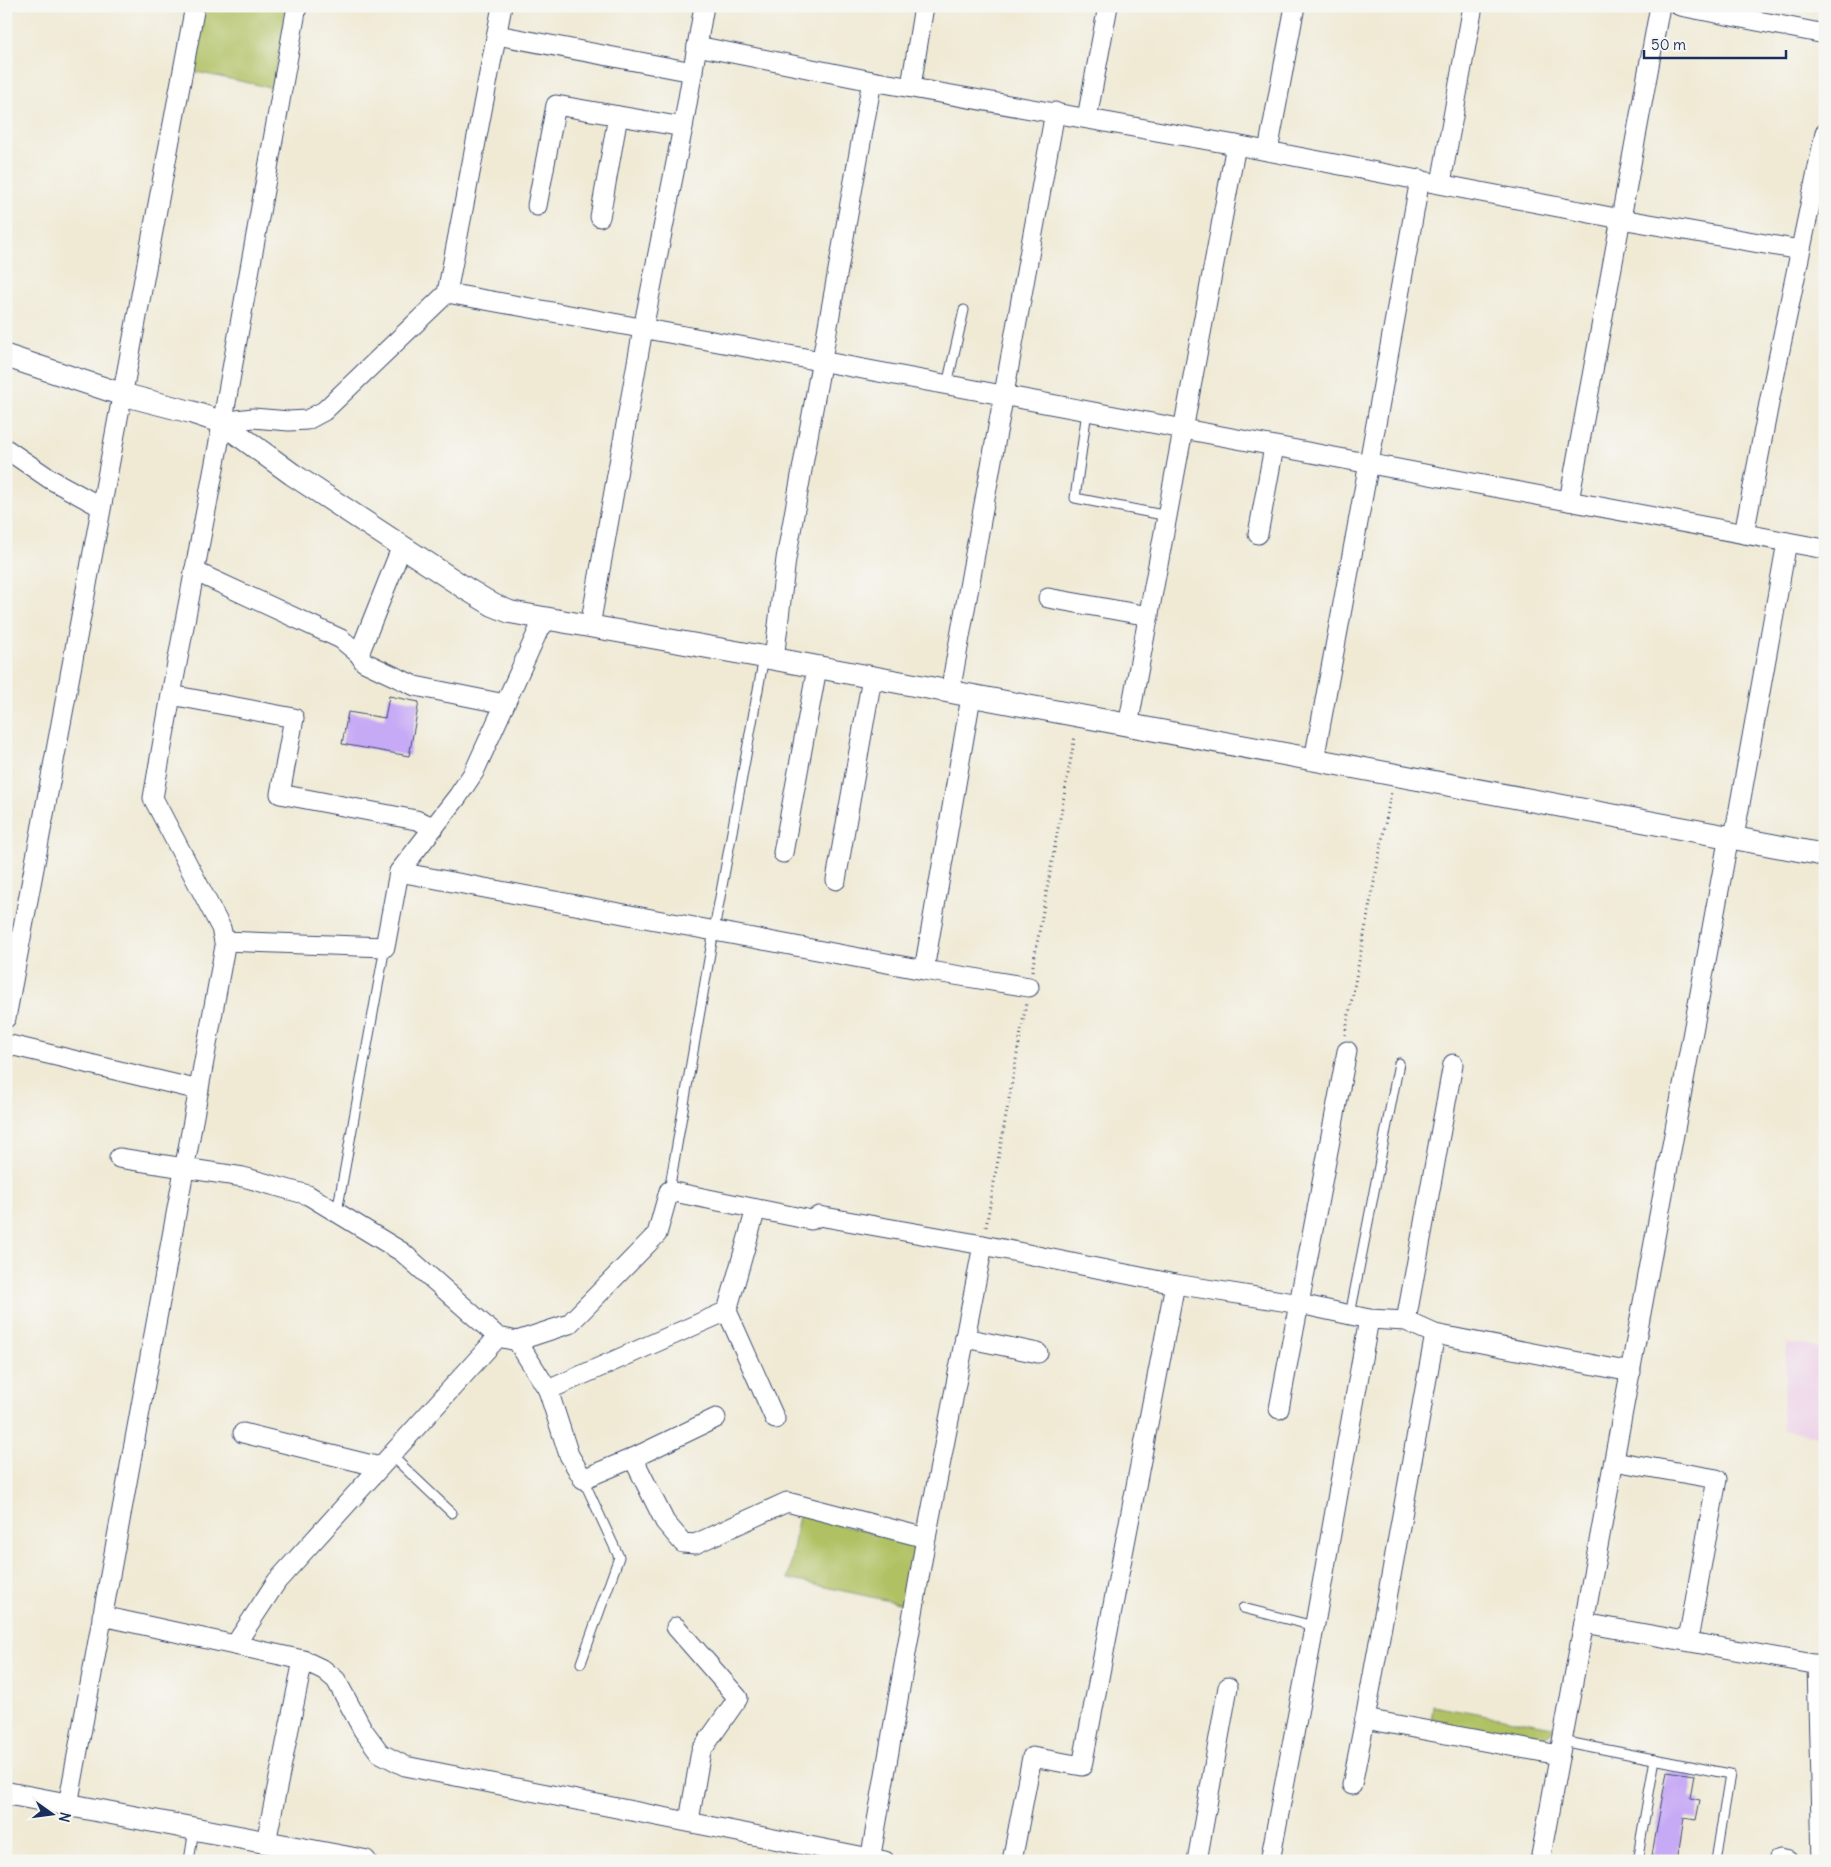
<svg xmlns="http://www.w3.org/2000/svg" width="1831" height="1867" font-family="Delius,sans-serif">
<rect width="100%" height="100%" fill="#f6f6f2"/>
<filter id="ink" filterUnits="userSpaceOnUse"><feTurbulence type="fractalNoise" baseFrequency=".02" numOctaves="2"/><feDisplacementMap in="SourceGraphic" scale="10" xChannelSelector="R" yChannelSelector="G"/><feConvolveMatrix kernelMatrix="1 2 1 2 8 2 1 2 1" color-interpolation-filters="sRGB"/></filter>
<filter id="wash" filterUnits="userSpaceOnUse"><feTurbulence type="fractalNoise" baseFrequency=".0096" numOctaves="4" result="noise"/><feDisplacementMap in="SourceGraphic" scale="20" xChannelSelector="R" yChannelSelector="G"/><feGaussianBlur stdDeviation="1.12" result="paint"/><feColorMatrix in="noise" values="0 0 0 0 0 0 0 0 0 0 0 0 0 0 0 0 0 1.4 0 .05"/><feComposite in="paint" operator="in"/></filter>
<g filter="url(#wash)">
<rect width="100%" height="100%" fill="#f0ead5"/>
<path fill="#edd0e8" d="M1787 1343 1825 1349V1437L1782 1430Z"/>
<g fill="#b0c164" stroke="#667861">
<path d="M203 6H288L273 88 191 71Z"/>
<path d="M799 1514 919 1546 908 1605 788 1579Z"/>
<path d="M1433 1705 1558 1728 1540 1743 1431 1724Z"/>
</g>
<g id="blocks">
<g fill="#c7aaf5">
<path d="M389 696 419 702 409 756 342 744 348 712 385 718Z"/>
<path d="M1667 1771 1694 1775 1690 1798 1700 1800 1696 1820 1684 1818 1677 1861H1651Z"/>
</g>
</g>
</g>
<g filter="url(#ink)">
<use href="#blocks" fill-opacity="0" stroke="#3b4b70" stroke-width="1"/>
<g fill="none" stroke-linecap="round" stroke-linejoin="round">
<defs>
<g id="service">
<path d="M947 385 964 310"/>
<path d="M1087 411 1075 498 1168 516"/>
<path d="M669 1191 714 930 764 657"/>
<path d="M337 1212 385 947"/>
<path d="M1350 1315 1399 1063"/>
<path d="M391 1455 452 1513"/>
<path d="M1243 1608 1314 1626"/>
<path d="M581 1663 619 1557 583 1479"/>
<path d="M1562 1741 1730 1774 1716 1861"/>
<path d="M189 1861 194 1829"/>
<path d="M1637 1861 1655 1759"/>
</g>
<g id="minor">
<path d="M1680 6 1825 34"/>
<path d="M497 35 693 72"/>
<path d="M697 46 872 81 1236 145 1621 219 1800 250"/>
<path d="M911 86 924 6"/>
<path d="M1087 118 1108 6"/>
<path d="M1268 151 1295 6"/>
<path d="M1441 183 1473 6"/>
<path d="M537 206 556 105 683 127"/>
<path d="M600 217 618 116"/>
<path d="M447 293 740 346 1825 549"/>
<path d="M221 422 253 418 289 421 307 420 324 411 447 293 502 6"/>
<path d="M6 449 50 479 101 507"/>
<path d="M1569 501 1660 6"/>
<path d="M1258 534 1274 447"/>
<path d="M1744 534 1770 398 1825 133"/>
<path d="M194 571 341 639 359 654 364 662 415 686 505 704"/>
<path d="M1048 598 1149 616"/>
<path d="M590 626 643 329 683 127 704 6"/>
<path d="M359 654 402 546"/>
<path d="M774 659 786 559 872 81"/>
<path d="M950 692 1055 112"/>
<path d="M171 695 294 718 280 794 416 820 434 827"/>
<path d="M1128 726 1236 145"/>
<path d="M1314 760 1369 463 1420 179"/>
<path d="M1734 837 1787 542"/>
<path d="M783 853 817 668"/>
<path d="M399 872 924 970 1029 987"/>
<path d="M836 880 872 678"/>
<path d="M224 941 385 947 399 872 458 796 474 772 539 629 549 619"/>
<path d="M924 970 971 697"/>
<path d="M6 1018 195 6"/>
<path d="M6 1044 199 1090"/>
<path d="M119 1158 243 1177 308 1195 402 1252 498 1337 517 1341 548 1390 727 1311 756 1209"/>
<path d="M727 1311 775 1419"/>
<path d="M1406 1321 1453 1064"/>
<path d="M1435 1334 1365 1719 1559 1755"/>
<path d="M965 1338 1038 1353"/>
<path d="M517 1341 569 1324 657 1234 669 1191 811 1220 819 1216 983 1245 1175 1284 1300 1304 1369 1319 1406 1321 1435 1334 1631 1372"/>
<path d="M548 1390 569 1455 583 1479 633 1458 716 1418"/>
<path d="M1279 1409 1347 1051"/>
<path d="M243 1433 380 1467"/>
<path d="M633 1458 665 1522 683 1543 695 1544 787 1502 926 1538"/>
<path d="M1614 1461 1717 1479 1688 1640"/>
<path d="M102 1616 303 1660 324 1670 336 1680 363 1730 380 1753 405 1766 885 1861"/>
<path d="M1584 1623 1825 1666"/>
<path d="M676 1627 738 1698 701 1751 689 1821"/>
<path d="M235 1645 277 1581 498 1337"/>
<path d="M1817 1664 1822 1861"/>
<path d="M1352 1785 1365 1719"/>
<path d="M68 1805 225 946 221 928 153 798 171 695 218 447 297 6"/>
<path d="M266 1842 303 1660"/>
<path d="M1779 1859 1788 1861"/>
<path d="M870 1861 926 1538 983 1245"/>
<path d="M1012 1861 1032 1757 1082 1766 1175 1284"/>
<path d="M1197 1861 1228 1687"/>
<path d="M1270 1861 1316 1618 1369 1319"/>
<path d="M1540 1861 1729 836"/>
</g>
<g id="tertiary">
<path d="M6 356 121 394 191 412 221 422 292 474 465 588 493 605 510 612 764 657 1825 855"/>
<path d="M6 1793 365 1861"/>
</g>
</defs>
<use href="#service" stroke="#3b4b70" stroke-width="11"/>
<use href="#minor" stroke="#3b4b70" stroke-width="21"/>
<use href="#tertiary" stroke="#3b4b70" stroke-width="24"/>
<g stroke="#3b4b70" stroke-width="3" stroke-dasharray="1 4" stroke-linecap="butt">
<path d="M1032 971 1075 736"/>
<path d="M1345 1035 1391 793"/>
<path d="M986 1227 1026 1004"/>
</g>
<use href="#service" stroke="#fff" stroke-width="9"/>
<use href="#minor" stroke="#fff" stroke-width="19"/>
<use href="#tertiary" stroke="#fff" stroke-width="22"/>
</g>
</g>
<rect width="1831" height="1867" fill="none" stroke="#f6f6f2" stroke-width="25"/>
<g transform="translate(52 1814) rotate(104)" stroke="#f6f6f2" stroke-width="4" paint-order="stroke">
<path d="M0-4L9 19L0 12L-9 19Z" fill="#1b2f5e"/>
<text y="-8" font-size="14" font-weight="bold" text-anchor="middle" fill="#1b2f5e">N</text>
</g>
<path d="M1644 50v8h142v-8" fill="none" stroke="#1b2f5e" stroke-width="2.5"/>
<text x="1651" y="50" font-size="15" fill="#1b2f5e" stroke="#f6f6f2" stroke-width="4" paint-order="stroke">50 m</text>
</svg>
